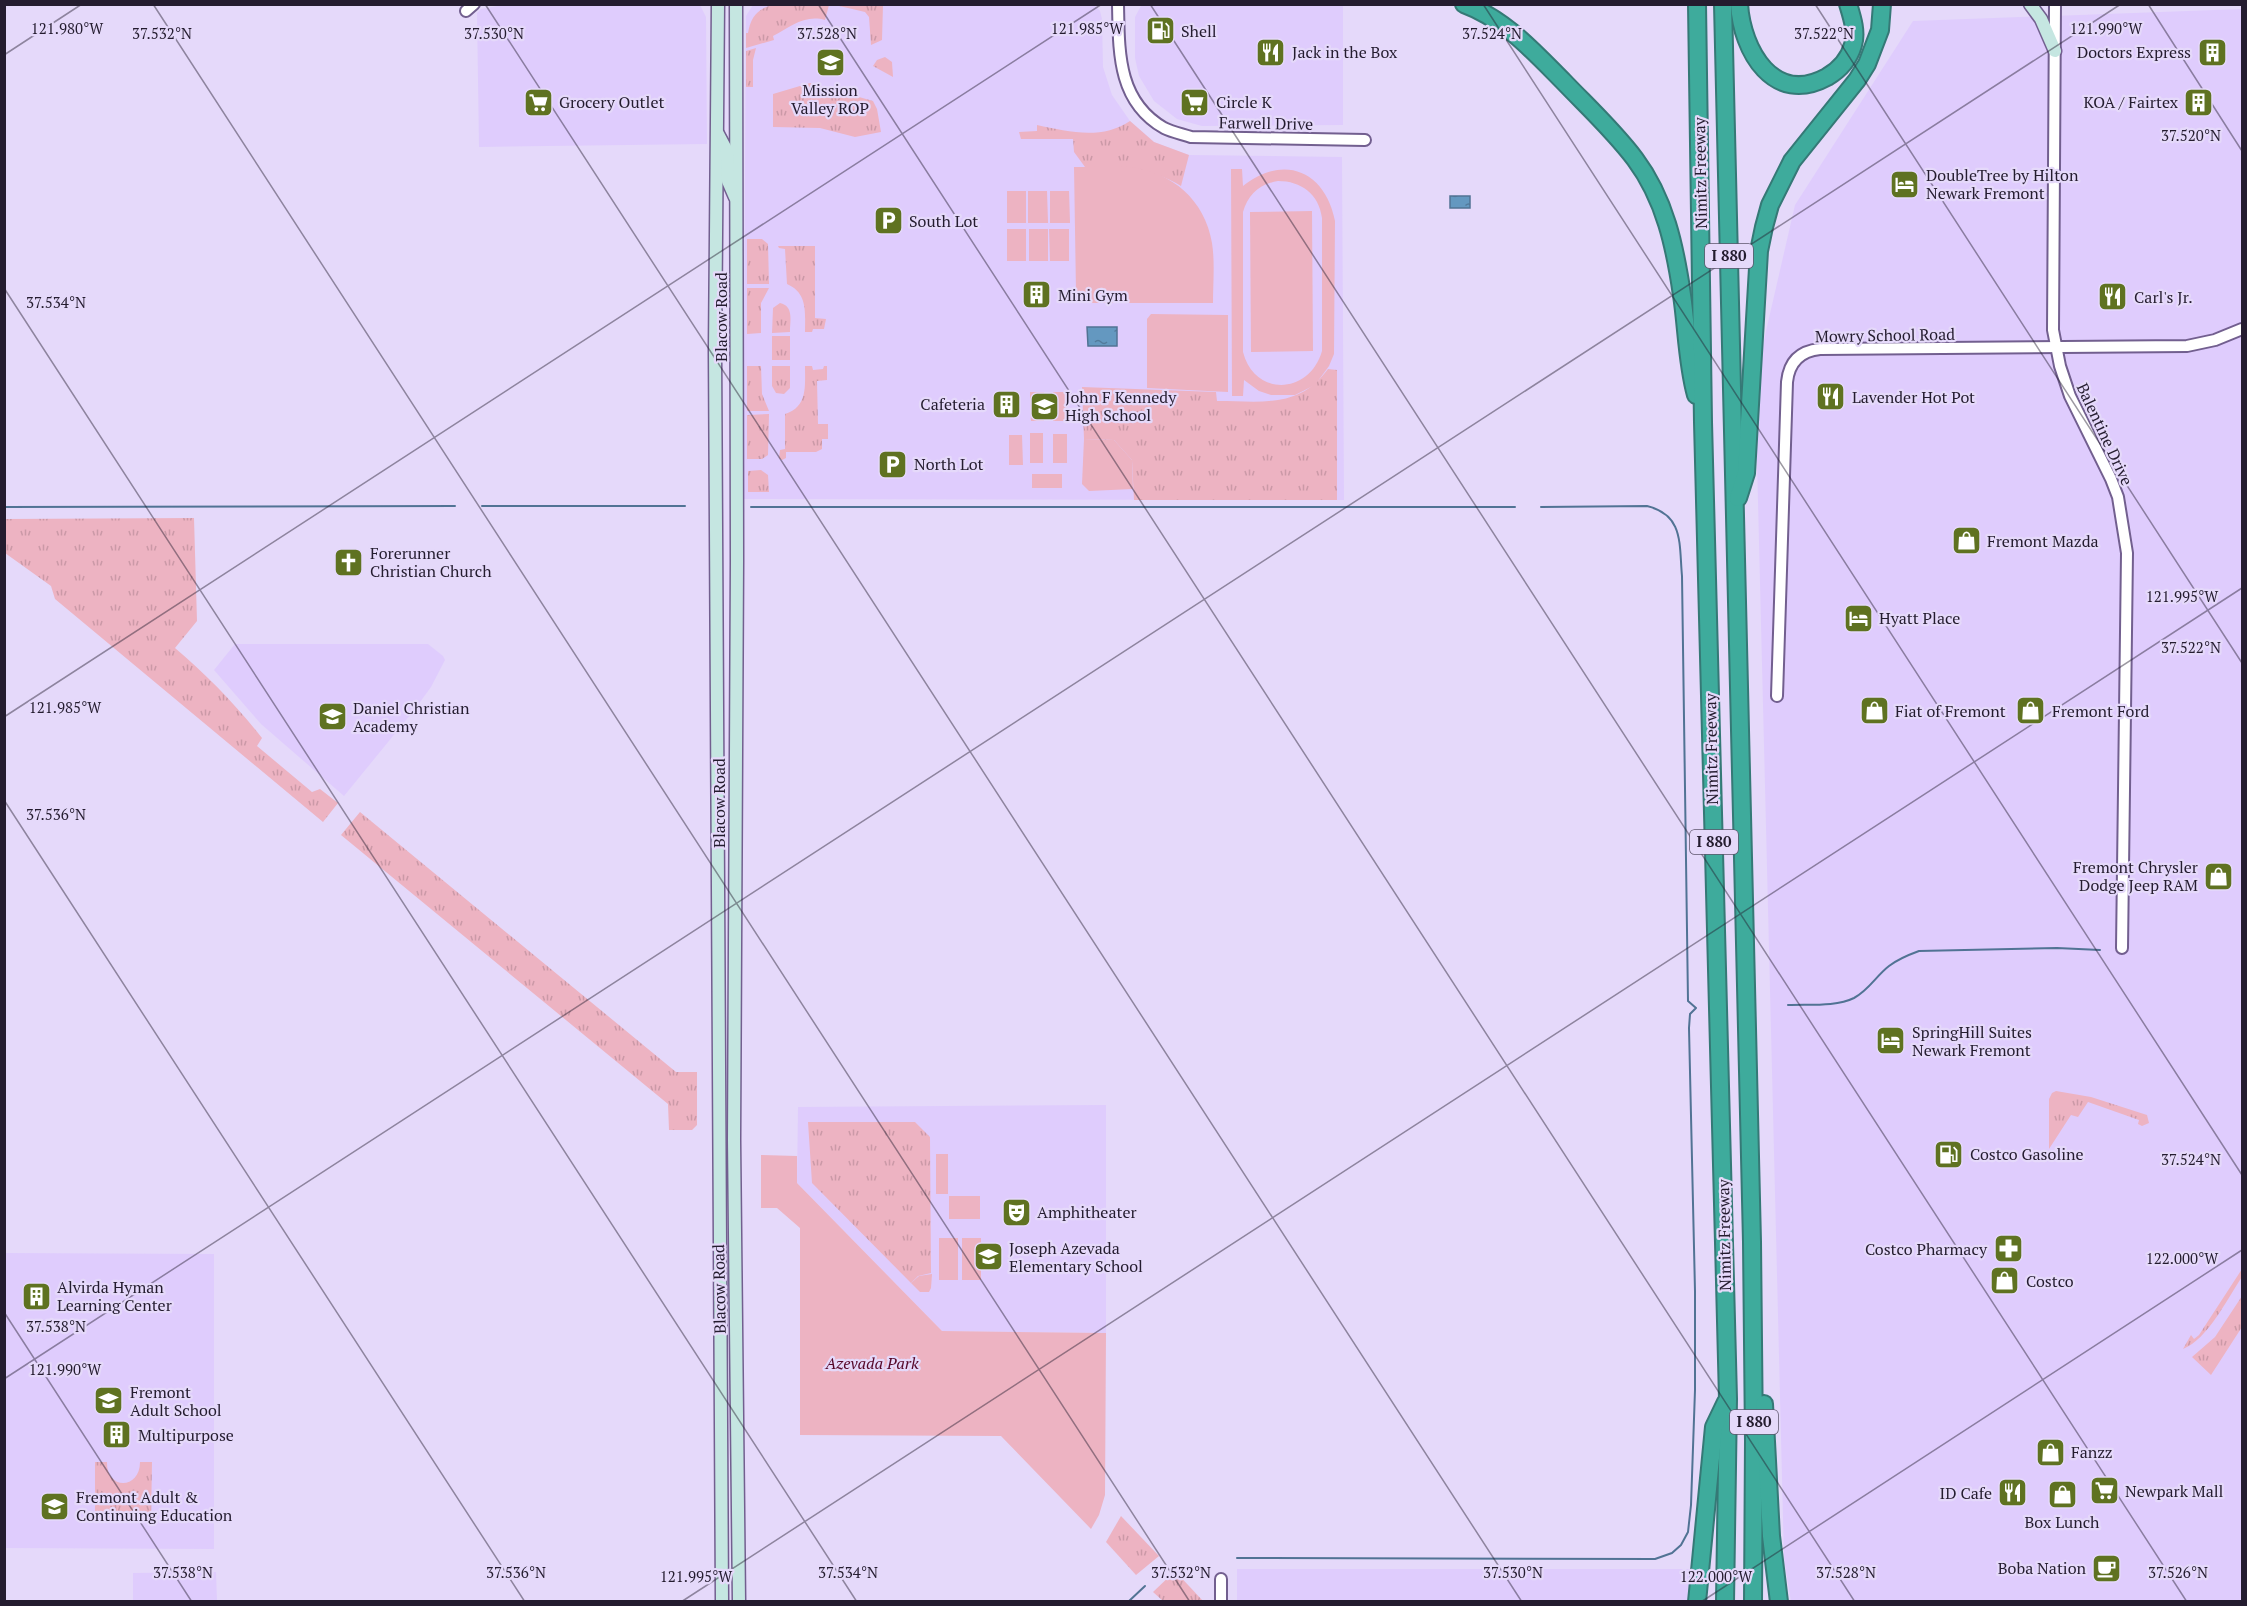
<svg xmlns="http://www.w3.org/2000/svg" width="2247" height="1606" font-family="'PT Serif',serif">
<defs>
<pattern id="grass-tufts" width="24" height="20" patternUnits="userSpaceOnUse" patternTransform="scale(1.5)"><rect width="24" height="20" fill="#edb3c2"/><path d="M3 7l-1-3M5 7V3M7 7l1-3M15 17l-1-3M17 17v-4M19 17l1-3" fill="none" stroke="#cb99a7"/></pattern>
<pattern id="water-ripples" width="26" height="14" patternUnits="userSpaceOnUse" patternTransform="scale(1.5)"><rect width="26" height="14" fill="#6498c0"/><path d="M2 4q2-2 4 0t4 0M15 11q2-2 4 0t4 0" fill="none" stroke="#527b9c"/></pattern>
</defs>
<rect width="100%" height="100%" fill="#e5d9fa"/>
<g fill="#dfccfd">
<path d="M1142 4 1343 5V125L1202 126 1177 119 1154 101 1139 76 1135 58V17Z"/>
<path d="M503 5H700L706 17 707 144 479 147 477 13 481 9Z"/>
<path d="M753 5H1095L1100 11 1102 19 1103 67 1112 95 1130 121 1154 142 1189 155 1342 157 1344 500 743 499 746 16Z"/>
<path d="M2242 9V1601L1791 1602 1784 1559 1755 379 1795 205 1913 21Z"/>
<path d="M235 644H428L443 656 445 660 431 687 415 709 344 796 261 724 214 670Z"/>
<path d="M1106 1105V1333L942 1331 797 1183 798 1107Z"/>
<path d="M5 1253 214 1254V1549L5 1548Z"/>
<path d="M1237 1569H1693L1688 1601 1237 1602Z"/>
<path d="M216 1572 217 1601H133V1573Z"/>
</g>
<g fill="url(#grass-tufts)">
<path d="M776 4H828L829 5 825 20C805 14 790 27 773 36L774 40 746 48V33H748C751 16 758 8 776 4Z"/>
<path d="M835 5H883L882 40 871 45 869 17 865 12Z"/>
<path d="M756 48 753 60V87H746V51Z"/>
<path d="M885 57 892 62 893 77 873 66 877 60Z"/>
<path d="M810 83 873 101 877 109 881 132 855 137 820 128 773 127V94Z"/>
<path d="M1130 121 1154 142 1189 155 1181 186C1152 168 1119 167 1085 167L1074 152 1073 139H1021L1019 132 1037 131V125C1069 132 1102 140 1130 121Z"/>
<path d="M747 239H762L768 244 769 284H747Z"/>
<path d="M778 246H815V318L826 319 824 329H813L812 332H805C805 313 808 293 787 284L785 249 779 248Z"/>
<path d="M747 288H769L761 303V333L747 334Z"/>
<path d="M780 303C794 306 790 321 790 332L772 333 773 308Z"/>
<rect x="772" y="336" width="18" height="24"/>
<path d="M747 366H761L762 394 769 411H747Z"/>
<path d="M772 366H790V388L784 394 776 393 772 386Z"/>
<path d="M805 366H812L813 370 823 369 824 366H827V380L817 381 818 424H828V439H822V449L816 452H786V458L782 460 779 458 780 450 785 449V414C808 407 805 386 805 366Z"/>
<path d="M1328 369 1337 370V500H1134L1132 460 1114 440 1084 439 1082 387 1216 392 1217 401C1261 401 1299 409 1328 369Z"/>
<path d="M769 414 768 455 762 459H747V415Z"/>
<path d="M761 470 768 475 769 492H748V471Z"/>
<path d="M194 518 197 621 175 648C207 675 236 705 262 738L257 746 312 792 320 789 338 803 323 822 55 599 51 586 5 553V519Z"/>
<path d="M360 812 676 1072H697V1125L692 1130H669L668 1104 341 835Z"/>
<path d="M2056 1091 2091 1097 2147 1115 2149 1123 2142 1126 2138 1124 2139 1120 2088 1102 2078 1117 2071 1115 2049 1149V1099L2052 1093Z"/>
<path d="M808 1122H915L930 1137 931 1273 918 1276 911 1283 812 1183Z"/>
<path d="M2242 1269V1277C2227 1299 2208 1339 2183 1349L2191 1335 2194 1339 2199 1335Z"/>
<path d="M2242 1296V1327L2211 1375 2192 1357 2215 1337Z"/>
<path d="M95 1462H107C106 1490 140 1490 140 1462H152L151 1522 95 1521Z"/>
<path d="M1121 1516 1159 1556 1136 1575 1106 1542Z"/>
<path d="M1175 1571 1203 1601H1163L1153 1592Z"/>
</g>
<g fill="#edb3c2" fill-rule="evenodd">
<path d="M1074 167C1092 167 1112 166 1130 167 1172 172 1205 200 1212 243 1215 262 1213 284 1213 303H1086L1076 292Z"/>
<path d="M1231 169H1242L1243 186C1283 154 1325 170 1335 221L1334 354 1329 366 1315 385 1295 395H1271L1259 391 1244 380 1243 396H1232ZM1278 181C1301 181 1319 194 1322 218V351C1310 394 1255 398 1243 352V212C1248 195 1259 184 1278 181Z"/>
<rect x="1007" y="191" width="19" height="32"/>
<path d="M1028 191H1047L1048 223H1028Z"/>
<path d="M1050 191H1069L1070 223H1050Z"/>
<path d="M1312 211 1313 351 1251 352 1250 212Z"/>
<rect x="1007" y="229" width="19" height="32"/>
<rect x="1029" y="229" width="19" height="32"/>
<path d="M1049 229H1069V261H1050Z"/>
<path d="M1151 314 1228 315V392L1147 388V319Z"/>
<path d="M1030 392H1044V421H1031Z"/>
<path d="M1053 392H1066L1067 421H1053Z"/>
<rect x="1030" y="433" width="13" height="30"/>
<rect x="1053" y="434" width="14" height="29"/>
<path d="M1009 435H1022L1023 465H1009Z"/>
<path d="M1084 439 1114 440 1132 460 1133 489 1089 491 1082 484Z"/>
<rect x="1032" y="474" width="30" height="14"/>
<rect x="936" y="1154" width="12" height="40"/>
<path d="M761 1155 797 1156V1183L942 1331 1106 1333 1105 1495 1099 1515 1091 1529 1001 1436 800 1435V1228L777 1208H761Z"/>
<rect x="949" y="1196" width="31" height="23"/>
<rect x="939" y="1238" width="19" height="42"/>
<rect x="962" y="1238" width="19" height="42"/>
<path d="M932 1274 931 1288 929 1292H920L911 1283 919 1276Z"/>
</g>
<g fill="url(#water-ripples)" stroke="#517394" stroke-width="1.5">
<rect x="1450" y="196" width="20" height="12"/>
<path d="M1087 327H1117V346H1088Z"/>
</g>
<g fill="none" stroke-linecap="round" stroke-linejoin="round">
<g stroke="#517394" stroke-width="2">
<path d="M482 506H685"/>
<path d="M4 507 455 506"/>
<path d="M751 507H1515"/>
<path d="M1788 1005C1808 1004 1836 1007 1854 998 1869 990 1876 976 1889 966 1898 959 1908 955 1919 951L2057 948 2100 950"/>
<path d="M1237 1558 1655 1559 1672 1553 1681 1545 1688 1532 1691 1505 1695 1390V1291L1689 1028 1690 1014 1696 1008 1688 1001 1682 576C1679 544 1684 515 1647 506L1541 507"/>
<path d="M1128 1602 1145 1586"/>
</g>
<defs>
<g id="tertiary">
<path d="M1118 4C1119 51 1117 101 1164 128 1172 132 1182 134 1191 137L1365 140"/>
<path d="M2055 4 2053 330 2060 366 2070 396 2111 479 2118 497 2127 553 2122 948"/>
<path d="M466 11 474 4"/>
<path d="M1777 696 1787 382C1789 362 1800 351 1820 349L2187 346 2215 340 2242 329"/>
<path d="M1221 1579V1602"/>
</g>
<g id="secondary">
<path d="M718 4 715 350 722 1602"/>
<path d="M736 4 737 561 734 1140 739 1602"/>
<path d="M2030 4 2041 19 2055 51"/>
<path d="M718 134 727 151 728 181 735 197"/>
</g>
<g id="motorway">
<path d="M1464 4C1505 19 1534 52 1564 82 1588 107 1614 131 1635 159 1665 199 1675 247 1682 295 1687 328 1687 363 1696 395"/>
<path d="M1697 4 1703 422 1728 1399 1725 1602"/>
<path d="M1723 4 1752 1242 1754 1441 1753 1602"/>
<path d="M1739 4C1742 51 1774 106 1827 77 1839 70 1849 59 1853 45 1857 32 1852 17 1848 4"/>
<path d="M1738 498 1746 473 1759 251 1764 227 1770 205 1792 161 1857 80 1867 64 1880 30 1882 4"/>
<path d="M1764 1404 1771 1536 1779 1602"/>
<path d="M1697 1602 1714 1427 1726 1402"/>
</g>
</defs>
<use href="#tertiary" stroke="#725f8f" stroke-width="14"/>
<use href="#secondary" stroke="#725f8f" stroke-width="15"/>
<use href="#motorway" stroke="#357976" stroke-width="20"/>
<use href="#tertiary" stroke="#fff" stroke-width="10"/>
<use href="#secondary" stroke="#c5e6e1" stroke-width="12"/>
<use href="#motorway" stroke="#3eab9c" stroke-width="16"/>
</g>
<path fill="none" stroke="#241c2f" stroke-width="1.5" stroke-opacity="0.45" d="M153 4 1190 1602M485 4 1522 1602M818 4 1855 1602M1150 4 2187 1602M1483 4 2242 1175M1815 4 2242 663M2148 4 2242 151M4 55 82 4M4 288 857 1602M4 717 1102 4M4 800 525 1602M4 1312 192 1602M4 1379 2121 4M681 1602 2242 588M1701 1602 2242 1250"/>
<defs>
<symbol id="fuel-square" viewBox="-11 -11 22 22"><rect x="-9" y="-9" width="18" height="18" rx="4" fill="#5f7221" stroke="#e5d9fa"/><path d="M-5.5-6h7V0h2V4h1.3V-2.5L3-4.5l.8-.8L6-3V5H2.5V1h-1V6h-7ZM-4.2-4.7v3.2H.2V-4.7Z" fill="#fff"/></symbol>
<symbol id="restaurant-square" viewBox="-11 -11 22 22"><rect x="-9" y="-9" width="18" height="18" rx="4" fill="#5f7221" stroke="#e5d9fa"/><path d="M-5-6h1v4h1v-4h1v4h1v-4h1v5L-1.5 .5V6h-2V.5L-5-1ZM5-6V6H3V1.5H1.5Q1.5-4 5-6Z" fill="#fff"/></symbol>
<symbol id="building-square" viewBox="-11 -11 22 22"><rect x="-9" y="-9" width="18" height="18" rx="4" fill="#5f7221" stroke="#e5d9fa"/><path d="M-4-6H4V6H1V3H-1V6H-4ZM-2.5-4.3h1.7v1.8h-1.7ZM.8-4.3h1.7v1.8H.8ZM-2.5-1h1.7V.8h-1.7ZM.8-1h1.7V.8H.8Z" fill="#fff"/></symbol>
<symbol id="university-square" viewBox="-11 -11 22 22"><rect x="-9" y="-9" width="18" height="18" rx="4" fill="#5f7221" stroke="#e5d9fa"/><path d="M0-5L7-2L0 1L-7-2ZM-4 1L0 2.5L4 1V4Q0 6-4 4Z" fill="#fff"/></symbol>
<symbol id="supermarket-square" viewBox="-11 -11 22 22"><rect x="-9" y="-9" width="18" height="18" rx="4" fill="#5f7221" stroke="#e5d9fa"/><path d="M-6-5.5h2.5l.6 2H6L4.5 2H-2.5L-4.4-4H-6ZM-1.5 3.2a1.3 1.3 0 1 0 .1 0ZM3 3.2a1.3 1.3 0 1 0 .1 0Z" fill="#fff"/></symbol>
<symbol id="hotel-square" viewBox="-11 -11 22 22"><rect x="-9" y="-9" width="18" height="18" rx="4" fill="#5f7221" stroke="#e5d9fa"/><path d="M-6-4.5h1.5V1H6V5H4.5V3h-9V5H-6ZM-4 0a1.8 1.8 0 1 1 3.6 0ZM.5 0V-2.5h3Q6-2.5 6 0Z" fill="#fff"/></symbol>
<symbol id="parking-square" viewBox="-11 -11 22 22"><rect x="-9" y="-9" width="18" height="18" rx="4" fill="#5f7221" stroke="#e5d9fa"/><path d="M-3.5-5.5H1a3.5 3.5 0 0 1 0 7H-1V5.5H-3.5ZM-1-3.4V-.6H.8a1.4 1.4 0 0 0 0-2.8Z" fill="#fff"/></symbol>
<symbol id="school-square" viewBox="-11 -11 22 22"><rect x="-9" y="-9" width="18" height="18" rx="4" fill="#5f7221" stroke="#e5d9fa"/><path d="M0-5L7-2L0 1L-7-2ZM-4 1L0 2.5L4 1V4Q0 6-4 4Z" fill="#fff"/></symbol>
<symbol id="shop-square" viewBox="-11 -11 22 22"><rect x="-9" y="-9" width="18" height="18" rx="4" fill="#5f7221" stroke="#e5d9fa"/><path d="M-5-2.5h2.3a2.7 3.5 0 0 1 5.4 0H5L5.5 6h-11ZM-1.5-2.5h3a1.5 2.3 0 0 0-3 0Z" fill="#fff"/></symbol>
<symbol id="church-square" viewBox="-11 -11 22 22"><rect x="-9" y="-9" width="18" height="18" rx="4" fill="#5f7221" stroke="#e5d9fa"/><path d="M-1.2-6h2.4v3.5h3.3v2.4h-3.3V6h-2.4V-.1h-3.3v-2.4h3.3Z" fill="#fff"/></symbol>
<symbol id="theatre-square" viewBox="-11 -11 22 22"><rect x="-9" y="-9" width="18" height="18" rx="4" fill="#5f7221" stroke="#e5d9fa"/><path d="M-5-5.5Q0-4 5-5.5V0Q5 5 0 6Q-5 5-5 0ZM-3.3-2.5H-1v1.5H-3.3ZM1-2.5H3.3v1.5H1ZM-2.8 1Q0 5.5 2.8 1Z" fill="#fff"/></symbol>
<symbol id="pharmacy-square" viewBox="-11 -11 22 22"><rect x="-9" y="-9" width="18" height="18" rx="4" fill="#5f7221" stroke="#e5d9fa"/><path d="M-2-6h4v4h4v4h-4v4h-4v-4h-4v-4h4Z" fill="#fff"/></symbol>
<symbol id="cafe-square" viewBox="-11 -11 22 22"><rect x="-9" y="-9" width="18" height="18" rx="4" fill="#5f7221" stroke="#e5d9fa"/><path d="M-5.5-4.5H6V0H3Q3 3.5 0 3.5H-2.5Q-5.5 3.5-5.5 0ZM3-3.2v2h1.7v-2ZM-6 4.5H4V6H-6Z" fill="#fff"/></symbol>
</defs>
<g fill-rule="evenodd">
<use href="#fuel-square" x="1144" y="14" width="33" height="33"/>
<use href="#restaurant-square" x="1254" y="36" width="33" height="33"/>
<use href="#building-square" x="2196" y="36" width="33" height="33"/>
<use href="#university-square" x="814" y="46" width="33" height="33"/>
<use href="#supermarket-square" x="522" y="86" width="33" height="33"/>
<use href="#supermarket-square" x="1178" y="86" width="33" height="33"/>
<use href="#building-square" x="2182" y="86" width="33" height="33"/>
<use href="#hotel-square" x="1888" y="168" width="33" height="33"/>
<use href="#parking-square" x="872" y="204" width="33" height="33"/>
<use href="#building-square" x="1020" y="278" width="33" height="33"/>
<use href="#restaurant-square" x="2096" y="280" width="33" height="33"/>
<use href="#restaurant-square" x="1814" y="380" width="33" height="33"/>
<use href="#building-square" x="990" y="388" width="33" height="33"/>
<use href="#school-square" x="1028" y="390" width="33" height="33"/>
<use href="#parking-square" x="876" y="448" width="33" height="33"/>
<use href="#shop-square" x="1950" y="524" width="33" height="33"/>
<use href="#church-square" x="332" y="546" width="33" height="33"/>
<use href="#hotel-square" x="1842" y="602" width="33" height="33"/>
<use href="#shop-square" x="1858" y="694" width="33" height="33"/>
<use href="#shop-square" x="2014" y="694" width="33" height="33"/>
<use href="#school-square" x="316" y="700" width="33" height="33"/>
<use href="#shop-square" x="2202" y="860" width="33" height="33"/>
<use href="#hotel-square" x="1874" y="1024" width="33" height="33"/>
<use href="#fuel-square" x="1932" y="1138" width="33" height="33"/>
<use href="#theatre-square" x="1000" y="1196" width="33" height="33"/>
<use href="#pharmacy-square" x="1992" y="1232" width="33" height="33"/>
<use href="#school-square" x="972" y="1240" width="33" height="33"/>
<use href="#shop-square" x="1988" y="1264" width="33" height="33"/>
<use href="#building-square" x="20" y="1280" width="33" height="33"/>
<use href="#school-square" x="92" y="1384" width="33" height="33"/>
<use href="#building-square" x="100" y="1418" width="33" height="33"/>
<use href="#shop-square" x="2034" y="1436" width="33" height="33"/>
<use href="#supermarket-square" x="2088" y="1474" width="33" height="33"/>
<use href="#restaurant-square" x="1996" y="1476" width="33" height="33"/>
<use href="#shop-square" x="2046" y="1478" width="33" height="33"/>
<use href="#university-square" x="38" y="1490" width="33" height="33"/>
<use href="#cafe-square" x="2090" y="1552" width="33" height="33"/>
</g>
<g text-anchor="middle" stroke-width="4.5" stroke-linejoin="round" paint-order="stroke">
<g fill="#e5d9fa" stroke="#5e556c" stroke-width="1.5">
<rect x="1705" y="244" width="48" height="24" rx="4.5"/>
<rect x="1690" y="830" width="48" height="24" rx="4.5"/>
<rect x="1730" y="1410" width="48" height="24" rx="4.5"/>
</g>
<g font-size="15" font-weight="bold" fill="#241c2f">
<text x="1729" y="261">I 880</text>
<text x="1714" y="847">I 880</text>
<text x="1754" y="1427">I 880</text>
</g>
<g font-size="16" fill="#241c2f" stroke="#e5d9fa" text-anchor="start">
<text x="1181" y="37">Shell</text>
<text x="1292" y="58">Jack in the Box</text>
<text x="2191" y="58" text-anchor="end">Doctors Express</text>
<text x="830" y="96" text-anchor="middle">Mission<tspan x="830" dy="18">Valley ROP</tspan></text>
<text x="559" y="108">Grocery Outlet</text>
<text x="1216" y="108">Circle K</text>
<text x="2178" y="108" text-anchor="end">KOA / Fairtex</text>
<text x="1926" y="181">DoubleTree by Hilton<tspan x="1926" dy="18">Newark Fremont</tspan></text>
<text x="909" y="227">South Lot</text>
<text x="1058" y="301">Mini Gym</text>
<text x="2134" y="303">Carl's Jr.</text>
<text x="1065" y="403">John F Kennedy<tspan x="1065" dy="18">High School</tspan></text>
<text x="1852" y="403">Lavender Hot Pot</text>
<text x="985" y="410" text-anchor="end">Cafeteria</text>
<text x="914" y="470">North Lot</text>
<text x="1987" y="547">Fremont Mazda</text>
<text x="370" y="559">Forerunner<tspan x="370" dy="18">Christian Church</tspan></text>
<text x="1879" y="624">Hyatt Place</text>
<text x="353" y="714">Daniel Christian<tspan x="353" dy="18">Academy</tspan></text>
<text x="1895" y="717">Fiat of Fremont</text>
<text x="2052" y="717">Fremont Ford</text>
<text x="2198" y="873" text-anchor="end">Fremont Chrysler<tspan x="2198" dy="18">Dodge Jeep RAM</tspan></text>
<text x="1912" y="1038">SpringHill Suites<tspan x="1912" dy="18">Newark Fremont</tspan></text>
<text x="1970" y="1160">Costco Gasoline</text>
<text x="1037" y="1218">Amphitheater</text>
<text x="1009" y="1254">Joseph Azevada<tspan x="1009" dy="18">Elementary School</tspan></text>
<text x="1987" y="1255" text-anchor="end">Costco Pharmacy</text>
<text x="2026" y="1287">Costco</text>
<text x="57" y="1293">Alvirda Hyman<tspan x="57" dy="18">Learning Center</tspan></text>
<text x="130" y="1398">Fremont<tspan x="130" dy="18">Adult School</tspan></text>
<text x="138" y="1441">Multipurpose</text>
<text x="2071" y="1458">Fanzz</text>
<text x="2125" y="1497">Newpark Mall</text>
<text x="1992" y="1499" text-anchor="end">ID Cafe</text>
<text x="76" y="1503">Fremont Adult &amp;<tspan x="76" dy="18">Continuing Education</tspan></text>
<text x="2062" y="1528" text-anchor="middle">Box Lunch</text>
<text x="2086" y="1574" text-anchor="end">Boba Nation</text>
</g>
<g font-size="16" fill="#241c2f" stroke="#e5d9fa">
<text transform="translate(1266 123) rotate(1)" y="6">Farwell Drive</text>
<text transform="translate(1700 173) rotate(-91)" y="6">Nimitz Freeway</text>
<text transform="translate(721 317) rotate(-90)" y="6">Blacow Road</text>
<text transform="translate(1885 335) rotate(-1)" y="6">Mowry School Road</text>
<text transform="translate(2105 434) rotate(65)" y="6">Balentine Drive</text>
<text transform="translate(1711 749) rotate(-91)" y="6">Nimitz Freeway</text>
<text transform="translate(719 803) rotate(-90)" y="6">Blacow Road</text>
<text transform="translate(1724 1235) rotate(-91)" y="6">Nimitz Freeway</text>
<text transform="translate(719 1289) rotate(-91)" y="6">Blacow Road</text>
</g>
<g font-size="16" font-style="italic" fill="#560729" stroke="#e5d9fa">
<text x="872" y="1369">Azevada Park</text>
</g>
</g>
<g font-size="15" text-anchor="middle" fill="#241c2f" stroke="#e5d9fa" stroke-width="4.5" stroke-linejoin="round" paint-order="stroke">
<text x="67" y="34">121.980°W</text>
<text x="1087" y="34">121.985°W</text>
<text x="2106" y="34">121.990°W</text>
<text x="1492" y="39">37.524°N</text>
<text x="1824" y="39">37.522°N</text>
<text x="162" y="39">37.532°N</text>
<text x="494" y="39">37.530°N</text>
<text x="827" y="39">37.528°N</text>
<text x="2191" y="141">37.520°N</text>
<text x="56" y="308">37.534°N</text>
<text x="2182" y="602">121.995°W</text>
<text x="2191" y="653">37.522°N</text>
<text x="65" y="713">121.985°W</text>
<text x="56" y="820">37.536°N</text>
<text x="2191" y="1165">37.524°N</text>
<text x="2182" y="1264">122.000°W</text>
<text x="56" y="1332">37.538°N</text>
<text x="65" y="1375">121.990°W</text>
<text x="183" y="1578">37.538°N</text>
<text x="516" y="1578">37.536°N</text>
<text x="848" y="1578">37.534°N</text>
<text x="1181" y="1578">37.532°N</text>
<text x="1513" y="1578">37.530°N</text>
<text x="1846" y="1578">37.528°N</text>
<text x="2178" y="1578">37.526°N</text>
<text x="696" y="1582">121.995°W</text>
<text x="1716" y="1582">122.000°W</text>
</g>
<rect width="2247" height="1606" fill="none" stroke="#241c2f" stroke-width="12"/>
</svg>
